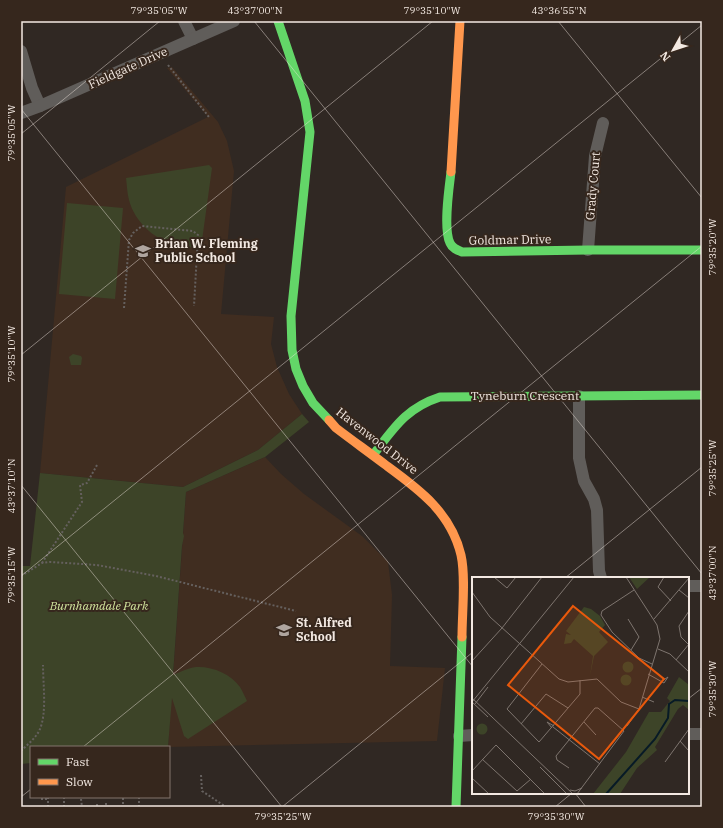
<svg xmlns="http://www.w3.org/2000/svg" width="723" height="828" font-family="'IBM Plex Serif',serif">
<rect width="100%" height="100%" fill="#302823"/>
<g fill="#402d20">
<path d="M172 67 218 122 227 141 234 171 221 314 274 317 271 344 277 367 289 394 302 414 258 450 183 487 40 473 66 187 208 117 167 68Z"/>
<path d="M265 457 281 474 304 494 362 536 388 562 392 595 390 666 445 668 437 741 168 747 186 492Z"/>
</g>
<g fill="#3d4428">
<path d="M209 165 212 168 201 248C194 247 186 248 179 246 156 241 135 223 129 200 127 193 127 185 126 178Z"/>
<path d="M67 203 123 208 115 299 59 294Z"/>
<path d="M73 354 81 356 82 358 81 365H71L69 357Z"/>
<path d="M302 414 309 422 265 457 186 492 183 533 184 536 182 546 173 675C180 672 188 668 196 667 212 666 231 674 240 687 243 692 245 697 247 701L188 739 184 736 172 698 168 747H31V763L21 764V566H30L40 473 183 487 258 450Z"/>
</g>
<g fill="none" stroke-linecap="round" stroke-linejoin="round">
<g stroke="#65605e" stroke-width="2" stroke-dasharray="2 2" stroke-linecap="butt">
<path d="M168 65 209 117"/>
<path d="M124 308 129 240 133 233 142 226 193 231 198 235 194 306"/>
<path d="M42 563 82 502 80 485 87 483 97 465"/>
<path d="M21 576 42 563 50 562 97 565 156 576 296 611"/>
<path d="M21 751C28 744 36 738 40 729 47 712 43 684 43 665"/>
<path d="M201 775 202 791 226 807"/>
<path d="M48 797V807"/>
<path d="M64 797V807"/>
<path d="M139 797V807"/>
<path d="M123 798V807"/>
<path d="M41 799H48"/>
<path d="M81 799 82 807"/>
<path d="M106 803V807"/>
<path d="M97 804V807"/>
</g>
<g stroke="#605d5a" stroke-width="12">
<path d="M184 21 193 39"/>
<path d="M21 51 32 88 40 106"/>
<path d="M21 113 40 106 234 21"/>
<path d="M588 250 595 156 603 123"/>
<path d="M579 396V458L584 481 594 499 597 510 599 571 601 578"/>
<path d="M688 586H702"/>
<path d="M688 734H702"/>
<path d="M459 736 473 735"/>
</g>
<g stroke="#63d668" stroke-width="9">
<path d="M278 21 305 101 310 132 291 316 292 350 296 369 303 386 313 403 329 420"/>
<path d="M451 172C449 188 443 229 450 243 452 248 457 250 462 252L588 250H702"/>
<path d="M373 455C394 428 406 408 440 397L702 395"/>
<path d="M456 807 462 637"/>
</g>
<g stroke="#ff974d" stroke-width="9">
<path d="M451 172 460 21"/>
<path d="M329 420 336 428C353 441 370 453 387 466 420 490 451 513 461 555 466 577 462 613 462 637"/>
</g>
</g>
<path fill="none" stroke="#f3e9e2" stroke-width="1" stroke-opacity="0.45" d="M254 21 702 574M558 21 702 198M21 109 473 667M21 134 160 21M21 355 433 21M21 485 282 807M21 576 702 25M565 578 702 467M688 699 702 688M83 747 702 246M575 793 586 807M21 797 31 789M282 807 473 652M555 807 572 793"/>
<defs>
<symbol id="school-bare" viewBox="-9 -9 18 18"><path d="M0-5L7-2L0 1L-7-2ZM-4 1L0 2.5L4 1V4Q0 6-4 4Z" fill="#afa59f" stroke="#36271d" stroke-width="2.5" paint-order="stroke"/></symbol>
</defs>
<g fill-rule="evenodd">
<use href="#school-bare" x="132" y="240" width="22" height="22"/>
<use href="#school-bare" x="273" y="619" width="22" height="22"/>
</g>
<g text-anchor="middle" stroke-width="4" stroke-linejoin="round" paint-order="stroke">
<g font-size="12" fill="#f3e9e2" stroke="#36271d">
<text transform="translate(128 68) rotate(-24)" y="4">Fieldgate Drive</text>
<text transform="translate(593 186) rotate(-85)" y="4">Grady Court</text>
<text transform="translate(510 240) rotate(-1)" y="4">Goldmar Drive</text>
<text x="525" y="400">Tyneburn Crescent</text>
<text transform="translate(377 441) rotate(38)" y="4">Havenwood Drive</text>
</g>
<g font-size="12" font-weight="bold" fill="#f3e9e2" stroke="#36271d" text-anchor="start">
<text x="155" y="248">Brian W. Fleming<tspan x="155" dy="14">Public School</tspan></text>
<text x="296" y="627">St. Alfred<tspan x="296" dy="14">School</tspan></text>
</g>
<g font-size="12" font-style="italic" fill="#d1e49d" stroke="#36271d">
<text x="99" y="610">Burnhamdale Park</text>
</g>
</g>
<g transform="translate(472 577)">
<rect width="217" height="217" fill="#302823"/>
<path d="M157 0H178L165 12ZM112 30 119 32 128 39 133 48 127 55 136 65 122 79 118 99 121 79 102 62 99 66 92 67 94 57 99 58 94 54ZM150.5 90a5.5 5.5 0 1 1 11 0a5.5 5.5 0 1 1-11 0ZM148.5 103a5.5 5.5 0 1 1 11 0a5.5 5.5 0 1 1-11 0ZM207 100 217 108V133L211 128 206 132 183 170 185 173 165 191 148 217H121L154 175 177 135H189L198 124 195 121ZM4.5 152a5.5 5.5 0 1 1 11 0a5.5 5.5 0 1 1-11 0Z" fill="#3d4428"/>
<path fill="none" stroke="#071a26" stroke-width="2" d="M134 217 183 162 196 141 197 127 203 123 217 124"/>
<path fill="none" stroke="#7e756f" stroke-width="1" d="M22 0 35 11 44 0M154 0 185 48 188 62 167 132 155 149M192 0 186 10 199 24M162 13 130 34 129 38 140 55 167 81 180 87M207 13 217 21M0 15 18 40 87 102 96 105 125 102 149 125 167 132M156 42 167 60 159 73M182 42 217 1M216 67 209 60 207 49 217 34M186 72 198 77 217 95M204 83 217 67M0 84 30 51 70 0M70 87 35 132 67 165 108 117V103M176 97 192 106 196 100 190 104M170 120 182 125M0 121 101 217M0 125 102 0M0 125 16 140M3 127 16 110M112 145 124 158M49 147 74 117 96 131M81 150 128 187M80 151 75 145 82 149M208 164 217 174M10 182 45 214 59 202M193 185 217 152M68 190 95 217M97 191 85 183 84 179 123 131H126L152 154M0 194 24 168 73 217M0 201 17 217M98 213 103 214 110 211M105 217 152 154"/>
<path fill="#e8590c" fill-opacity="0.15" stroke="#e8590c" stroke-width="2" d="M101 29 192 102 127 182 36 108Z"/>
<rect width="217" height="217" fill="none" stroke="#f3e9e2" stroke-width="2"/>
</g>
<rect width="723" height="828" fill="none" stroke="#36271d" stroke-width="44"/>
<rect x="30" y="746" width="140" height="52" fill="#36271d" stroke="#82756c"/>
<rect x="38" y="759" width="20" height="6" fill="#63d668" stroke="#82756c"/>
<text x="66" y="766" font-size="12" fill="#f3e9e2">Fast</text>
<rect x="38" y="779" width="20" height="6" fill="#ff974d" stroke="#82756c"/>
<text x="66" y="786" font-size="12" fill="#f3e9e2">Slow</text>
<g transform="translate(673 50) rotate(231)" stroke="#36271d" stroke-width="3" paint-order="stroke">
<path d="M0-3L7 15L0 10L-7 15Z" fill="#f3e9e2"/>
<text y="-6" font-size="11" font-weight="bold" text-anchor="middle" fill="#f3e9e2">N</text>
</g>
<rect x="22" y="22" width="679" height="784" fill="none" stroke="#f3e9e2" stroke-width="1.5"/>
<g font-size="10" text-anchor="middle" fill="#f3e9e2">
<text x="159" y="14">79°35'05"W</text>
<text x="255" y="14">43°37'00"N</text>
<text x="432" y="14">79°35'10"W</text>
<text x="559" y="14">43°36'55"N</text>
<text transform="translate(11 133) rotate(-90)" y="4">79°35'05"W</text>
<text transform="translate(712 247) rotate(-90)" y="4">79°35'20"W</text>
<text transform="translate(11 354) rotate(-90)" y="4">79°35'10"W</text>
<text transform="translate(712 468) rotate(-90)" y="4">79°35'25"W</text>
<text transform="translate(11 486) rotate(-90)" y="4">43°37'10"N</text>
<text transform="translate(712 573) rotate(-90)" y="4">43°37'00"N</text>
<text transform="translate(11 575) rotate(-90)" y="4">79°35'15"W</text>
<text transform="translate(712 689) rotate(-90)" y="4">79°35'30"W</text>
<text x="283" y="820">79°35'25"W</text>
<text x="556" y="820">79°35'30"W</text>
</g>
</svg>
